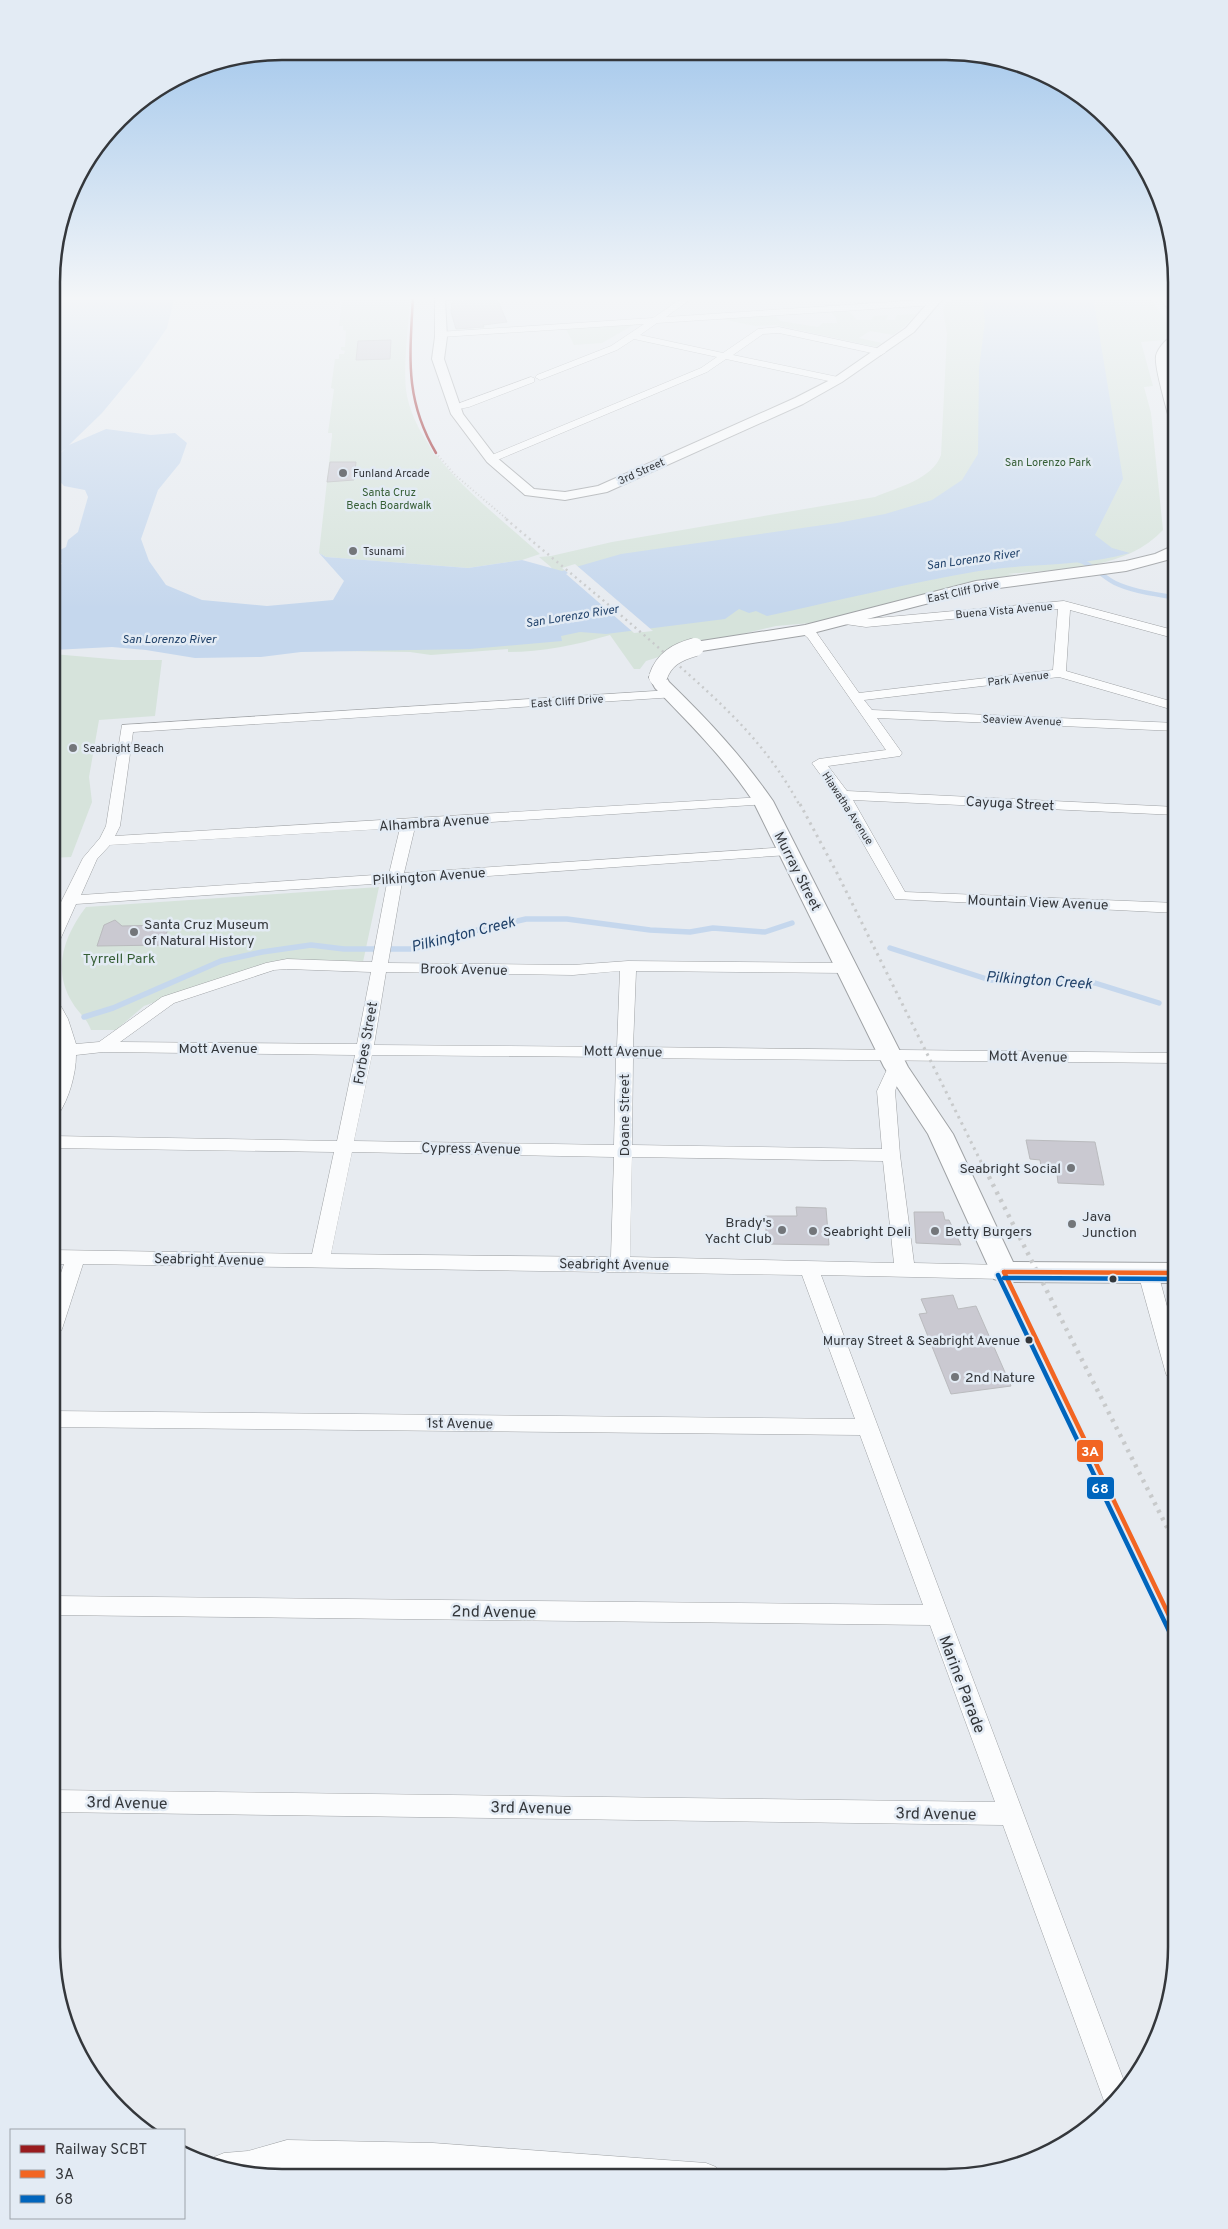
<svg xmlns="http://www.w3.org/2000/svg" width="1228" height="2229" font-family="Overpass,sans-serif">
<rect width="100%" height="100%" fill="#e7ebf0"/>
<g fill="#d6e3db">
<path d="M347 296H410C409 324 402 370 407 396 420 459 494 512 540 554L522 560 468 568 326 557 319 553 332 436V433H328L334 389 331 388 335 359H339V354H344L345 351 341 350V347H345L346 331 343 330V326H339L342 299H350Z"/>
<path d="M958 296H1148C1158 311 1175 323 1164 340L1141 342 1153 386 1144 387 1151 413 1163 530C1125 571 1059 569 1007 574L1016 575 1002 577 811 623 776 626 696 645 646 661 640 669H634L610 635C576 645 543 652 508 652V649L431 655 410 652 339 651 162 652 167 646 563 600 551 567 539 557 551 556 612 542 875 497C896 488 933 479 941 455L947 334 943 310 945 305Z"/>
<path d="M849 311 857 320H871L874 316 888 315 886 320H895L897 315 916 314 905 326 893 335 870 331 859 338 882 343 876 347 776 325 755 326 721 319 776 316 780 321 818 327 823 323H837L836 318 831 312Z"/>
<path d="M635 324 602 343 574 345 566 329Z"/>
<path d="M53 654 122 660H162L155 716 99 720 89 777 92 802 71 857 52 858Z"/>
<path d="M379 887 363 962 275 961 257 966 144 1006 116 1030H91C87 1018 78 1013 72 1002 52 969 64 936 86 907Z"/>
</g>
<path fill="#c5d7ed" d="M53 296H175L167 328 140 367 102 413 69 445 106 429 151 435 175 433 187 443 180 463 158 490 141 539 149 561 166 585 202 600 267 606 333 600 344 581 319 553 326 557 468 568 522 560 562 571 621 554 837 523 885 514 932 500 962 480 978 454 979 369 985 321 982 296H1093L1123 479 1095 535 1112 548 1130 553C1080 567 1029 563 979 571 908 583 837 601 767 616L756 611 749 613 739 609 725 619 606 634 580 632 561 636 562 641 470 649 301 652 261 657 195 658 146 650 112 647 53 650V568L62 564 54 553 66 547 68 540 78 532 88 497 85 490 64 486 53 474V460L66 448 53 458Z"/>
<path fill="#e7ebf0" d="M575 564 653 631 634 633 566 574 568 573 562 568Z"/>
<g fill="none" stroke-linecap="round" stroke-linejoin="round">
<path stroke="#c5d7ed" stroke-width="4.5" d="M1078 560C1093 564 1101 576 1115 583 1134 592 1156 594 1177 598"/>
<g stroke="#c5d7ed" stroke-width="5.5">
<path d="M890 948 990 980 1095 983 1159 1003"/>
<path d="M84 1017 113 1008 221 961 262 952 311 945 344 949H414L448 937 526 919H567L650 930 690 932 713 928 765 932 792 923"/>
</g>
</g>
<g fill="#cac9d1" stroke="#babbbe">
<path d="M497 299 507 322 483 325 484 327 456 329 451 312 452 302Z"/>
<path d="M391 340 390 359 356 360 358 341Z"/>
<path d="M330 462H356L354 480 327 482Z"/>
<path d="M115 920 122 926 169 925 163 945 97 946 104 925Z"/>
<path d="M1026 1140 1095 1142 1104 1185 1058 1183 1057 1174 1042 1173 1040 1160 1030 1159Z"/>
<path d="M796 1207 826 1208 829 1245 767 1244 765 1216H797Z"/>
<path d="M914 1212H943L945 1220H949L961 1245 916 1243Z"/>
<path d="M953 1295 958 1309 976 1306 1011 1386 951 1394 919 1314 927 1313 921 1299Z"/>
</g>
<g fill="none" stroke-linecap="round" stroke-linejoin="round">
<defs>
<g id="minor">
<path d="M685 296H695L666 317 935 299 939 302 935 305 657 323 640 335 723 353 758 329 779 327 881 349 886 352 881 355 779 333 763 334 733 355 838 377 843 380 838 383 726 359 707 372 495 461H487V457L701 368 717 357 634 339 617 350 540 380 535 377 537 375 611 346 644 324 441 337 436 334 438 332 653 318Z"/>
<path d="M531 377 534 378V382L469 407 454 410 449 407Z"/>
<path d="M1064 601 1177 631V639L1070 610 1066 671 1177 703V711L1059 677 864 700 872 710 1177 723V731L877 718 902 753 900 756 828 766 847 791 1177 807V815L853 800 905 892 1177 903V913L895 899 836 796 812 763 819 759 886 750 808 638 799 630 805 626 816 632 859 693 1053 670 1058 609 866 627 838 623 836 620 838 617 866 619Z"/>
<path d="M671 690 676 691 677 694 676 697 133 732 120 826 115 836 763 797 768 798 770 801 768 804 415 827 404 873 788 847 793 848 795 851 793 854 788 855 402 882 388 963 573 965 628 961 847 963 853 965 855 968 853 971 847 973 636 971 633 1047 1177 1053V1063L633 1058 632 1145 882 1149 877 1091 890 1063H902L904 1067 895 1091 900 1155 914 1263 1004 1265 1011 1267 1014 1272 1011 1277 1004 1279 821 1275 1127 2089 1107 2109 1003 1825 51 1812V1790L995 1802 930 1625 52 1615V1596L923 1605 860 1435 52 1427V1411L855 1419 802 1275 83 1264 62 1329 59 1334 52 1336V1299L64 1264H52V1250L312 1254 334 1152 52 1148V1136L337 1141 355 1055 103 1052 76 1055C76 1074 69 1099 58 1115L52 1117V1088L60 1057 59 1045 52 1021V999L58 1001 68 1019 76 1044 99 1042 162 997 266 963 287 959 372 962 387 883 76 904 60 940 58 943 52 945V922L62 900 83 858 100 838 106 826 122 725ZM400 828 389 874 81 895 97 859 110 845ZM287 969 371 972 357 1044 120 1042 174 1003 274 970ZM620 971 617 1047 374 1045 386 972 573 975ZM372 1055 616 1057 614 1145 354 1141ZM352 1152 614 1157 611 1257 331 1254ZM632 1157 883 1161 894 1263 630 1257Z"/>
<path d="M1148 1266 1155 1268 1158 1273 1176 1340V1382L1169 1379 1166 1374 1138 1273 1141 1268Z"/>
<path d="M287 2140 433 2143 706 2163 716 2167 720 2177 502 2176 433 2171 287 2168 261 2176H251L211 2164 214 2157 224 2153 248 2151Z"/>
</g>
<path id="tertiary" d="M466 296 461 299 445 300 447 337 444 359 463 414 495 456 534 489 565 492 598 486 795 398 834 378 906 328 934 296H945L914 332 842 382 803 404 607 492 565 500 525 495 487 462 451 414 432 359 435 337V296Z"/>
<g id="secondary">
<path d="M1158 296H1171L1177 304V316L1173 315Z"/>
<path d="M1177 334V346L1171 351 1169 358 1177 391V426L1170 422C1167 409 1154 367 1156 356 1158 348 1168 336 1177 334Z"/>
<path d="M1177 544V556L1167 560 1126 571 976 591 805 635 695 652 689 651 686 647 689 643 695 642 805 625 976 581 1126 561 1155 554Z"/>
<path d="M658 672 664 673 669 682C709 721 741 755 773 801L908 1067 953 1134 1013 1262 1176 1263V1283L1004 1282 994 1279 928 1134 884 1067 753 801C725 759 690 724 655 688L649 677 652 673Z"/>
</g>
</defs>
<use href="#minor" stroke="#9fa2a5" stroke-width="1"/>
<use href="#tertiary" stroke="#9fa2a5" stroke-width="2"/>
<use href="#secondary" stroke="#9fa2a5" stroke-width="2"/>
<use href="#minor" fill="#fbfcfd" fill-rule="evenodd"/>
<use href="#tertiary" fill="#fbfcfd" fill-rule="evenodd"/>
<use href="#secondary" fill="#fbfcfd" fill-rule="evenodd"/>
<path stroke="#c8cacb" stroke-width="2" stroke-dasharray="1 2.5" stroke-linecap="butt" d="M436 453 455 475 508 520"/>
<path stroke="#c8cacb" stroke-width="2.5" stroke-dasharray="2 4" stroke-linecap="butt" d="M506 519C560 565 615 609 668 656 722 704 765 741 800 806"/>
<path stroke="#c8cacb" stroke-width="3" stroke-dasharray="2.5 4.5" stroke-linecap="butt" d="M800 804 837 873 985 1170"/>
<path stroke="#c8cacb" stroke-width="4.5" stroke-dasharray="3 5.5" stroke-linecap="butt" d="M985 1169 1176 1545"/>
<defs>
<path id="secondary-bridge" d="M658 677C664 659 677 652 695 647"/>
</defs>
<use href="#secondary-bridge" stroke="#9fa2a5" stroke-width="19" stroke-linecap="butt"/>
<use href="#secondary-bridge" stroke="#fbfcfd" stroke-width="18"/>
<defs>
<g id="bus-1">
<path d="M1004 1272 1176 1630"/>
<path d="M1004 1272 1176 1273"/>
</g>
<g id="bus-2">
<path d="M998 1275 1170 1633"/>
<path d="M1004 1278 1176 1279"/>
</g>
</defs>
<use href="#bus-1" stroke="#e3ebf4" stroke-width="8"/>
<use href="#bus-2" stroke="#e3ebf4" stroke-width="8"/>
<use href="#bus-1" stroke="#f26522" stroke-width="4.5"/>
<use href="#bus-2" stroke="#0065bd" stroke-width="4.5"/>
<defs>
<path id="rail-1" d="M413 296C410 357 404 398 436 453"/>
</defs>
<use href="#rail-1" stroke="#e3ebf4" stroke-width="4.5"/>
<use href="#rail-1" stroke="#991b1e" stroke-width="2.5"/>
</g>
<linearGradient id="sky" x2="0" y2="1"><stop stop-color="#9ac2ea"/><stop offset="0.49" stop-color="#f4f6f8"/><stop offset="1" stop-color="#f4f6f8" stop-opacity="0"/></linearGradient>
<rect width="1228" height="609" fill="url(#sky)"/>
<g fill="#73767a" stroke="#e3ebf4" stroke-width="2">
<circle cx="343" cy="473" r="5"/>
<circle cx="353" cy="551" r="5"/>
<circle cx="73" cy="748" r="5"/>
<circle cx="134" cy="932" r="5"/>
<circle cx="1071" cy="1168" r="5"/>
<circle cx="1072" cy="1224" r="5"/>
<circle cx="782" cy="1230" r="5"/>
<circle cx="813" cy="1231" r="5"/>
<circle cx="935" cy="1231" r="5"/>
<circle cx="955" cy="1377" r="5"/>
</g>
<g fill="#34373b" stroke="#e3ebf4" stroke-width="2">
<circle cx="1113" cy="1279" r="4.5"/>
<circle cx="1029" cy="1340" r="4.5"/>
</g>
<g text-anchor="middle" stroke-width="5" stroke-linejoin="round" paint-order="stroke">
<g font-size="11" fill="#355e35" stroke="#e3ebf4">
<text x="1048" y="466">San Lorenzo Park</text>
<text x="389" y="496">Santa Cruz<tspan x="389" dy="13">Beach Boardwalk</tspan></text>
</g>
<g font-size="11" fill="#34373b" stroke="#e3ebf4">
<text transform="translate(641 471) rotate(-24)" y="4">3rd Street</text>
<text transform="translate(963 591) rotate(-12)" y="4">East Cliff Drive</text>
<text transform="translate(1004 610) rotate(-5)" y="4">Buena Vista Avenue</text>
<text transform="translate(1018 678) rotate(-7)" y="4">Park Avenue</text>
<text transform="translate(567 701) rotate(-4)" y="4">East Cliff Drive</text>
<text transform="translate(1022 720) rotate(2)" y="4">Seaview Avenue</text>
<text transform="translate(848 808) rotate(57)" y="4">Hiawatha Avenue</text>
</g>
<g font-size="11" fill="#34373b" stroke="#e3ebf4" text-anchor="start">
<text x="353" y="477">Funland Arcade</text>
<text x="363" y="555">Tsunami</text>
<text x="83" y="752">Seabright Beach</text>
</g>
<g font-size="12" font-style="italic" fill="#21426a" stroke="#e3ebf4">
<text transform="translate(973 559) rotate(-8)" y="4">San Lorenzo River</text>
<text transform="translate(572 616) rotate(-9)" y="4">San Lorenzo River</text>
<text x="169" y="643">San Lorenzo River</text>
</g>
<g font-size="13" fill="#34373b" stroke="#e3ebf4" text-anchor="end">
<text x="1020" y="1345">Murray Street &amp; Seabright Avenue</text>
</g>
<g font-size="14" fill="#34373b" stroke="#e3ebf4">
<text transform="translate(1010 803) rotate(3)" y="5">Cayuga Street</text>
<text transform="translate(434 822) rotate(-4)" y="5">Alhambra Avenue</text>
<text transform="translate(798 871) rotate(63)" y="5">Murray Street</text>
<text transform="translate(429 876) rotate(-4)" y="5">Pilkington Avenue</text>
<text transform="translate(1038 902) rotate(2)" y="5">Mountain View Avenue</text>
<text transform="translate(464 969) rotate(1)" y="5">Brook Avenue</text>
<text transform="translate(365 1043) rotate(-80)" y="5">Forbes Street</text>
<text x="218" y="1053">Mott Avenue</text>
<text transform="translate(623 1051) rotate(1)" y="5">Mott Avenue</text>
<text transform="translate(1028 1056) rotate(1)" y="5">Mott Avenue</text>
<text transform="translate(624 1115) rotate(-90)" y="5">Doane Street</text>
<text transform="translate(471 1148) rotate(1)" y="5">Cypress Avenue</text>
<text transform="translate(209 1259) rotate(1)" y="5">Seabright Avenue</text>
<text transform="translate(614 1264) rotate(1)" y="5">Seabright Avenue</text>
<text transform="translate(460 1423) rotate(1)" y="5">1st Avenue</text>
</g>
<g font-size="14" fill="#34373b" stroke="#e3ebf4" text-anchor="start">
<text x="144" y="929">Santa Cruz Museum<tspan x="144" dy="16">of Natural History</tspan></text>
<text x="1061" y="1173" text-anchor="end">Seabright Social</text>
<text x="1082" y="1221">Java<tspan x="1082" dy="16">Junction</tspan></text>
<text x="772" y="1227" text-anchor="end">Brady's<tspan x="772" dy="16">Yacht Club</tspan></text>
<text x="823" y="1236">Seabright Deli</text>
<text x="945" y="1236">Betty Burgers</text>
<text x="965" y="1382">2nd Nature</text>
</g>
<g font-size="14" fill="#355e35" stroke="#e3ebf4">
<text x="119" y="963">Tyrrell Park</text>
</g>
<g font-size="15" font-style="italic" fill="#21426a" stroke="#e3ebf4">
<text transform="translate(463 934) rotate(-14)" y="5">Pilkington Creek</text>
<text transform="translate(1039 980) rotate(4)" y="5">Pilkington Creek</text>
</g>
<g font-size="16" fill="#34373b" stroke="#e3ebf4">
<text transform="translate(494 1611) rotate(1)" y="6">2nd Avenue</text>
<text transform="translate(963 1684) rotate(69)" y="6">Marine Parade</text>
<text transform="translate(127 1802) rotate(1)" y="6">3rd Avenue</text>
<text transform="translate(531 1807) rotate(1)" y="6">3rd Avenue</text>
<text transform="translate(936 1813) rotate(1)" y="6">3rd Avenue</text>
</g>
</g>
<path d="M0 0H1228V2229H0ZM282 60H946A222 222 0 0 1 1168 282V1947A222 222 0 0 1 946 2169H282A222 222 0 0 1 60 1947V282A222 222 0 0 1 282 60Z" fill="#e3ebf4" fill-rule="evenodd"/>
<path fill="none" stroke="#34373b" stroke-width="2.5" d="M282 60H946A222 222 0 0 1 1168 282V1947A222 222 0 0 1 946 2169H282A222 222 0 0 1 60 1947V282A222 222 0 0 1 282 60Z"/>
<g stroke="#e3ebf4" stroke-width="2">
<rect x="1076" y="1439" width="28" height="24" rx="5" fill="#f26522"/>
<rect x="1086" y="1476" width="29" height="24" rx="5" fill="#0065bd"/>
</g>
<g font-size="14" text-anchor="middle" font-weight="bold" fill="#fff">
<text x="1090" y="1456">3A</text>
<text x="1100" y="1493">68</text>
</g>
<rect x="10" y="2129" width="175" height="90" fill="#e3ebf4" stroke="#9da3aa"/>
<rect x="20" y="2145" width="25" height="8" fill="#991b1e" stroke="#9da3aa"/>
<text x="55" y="2154" font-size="15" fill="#34373b">Railway SCBT</text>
<rect x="20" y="2170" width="25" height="8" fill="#f26522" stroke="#9da3aa"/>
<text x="55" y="2179" font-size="15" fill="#34373b">3A</text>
<rect x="20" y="2195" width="25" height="8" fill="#0065bd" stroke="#9da3aa"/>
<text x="55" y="2204" font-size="15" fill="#34373b">68</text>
</svg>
